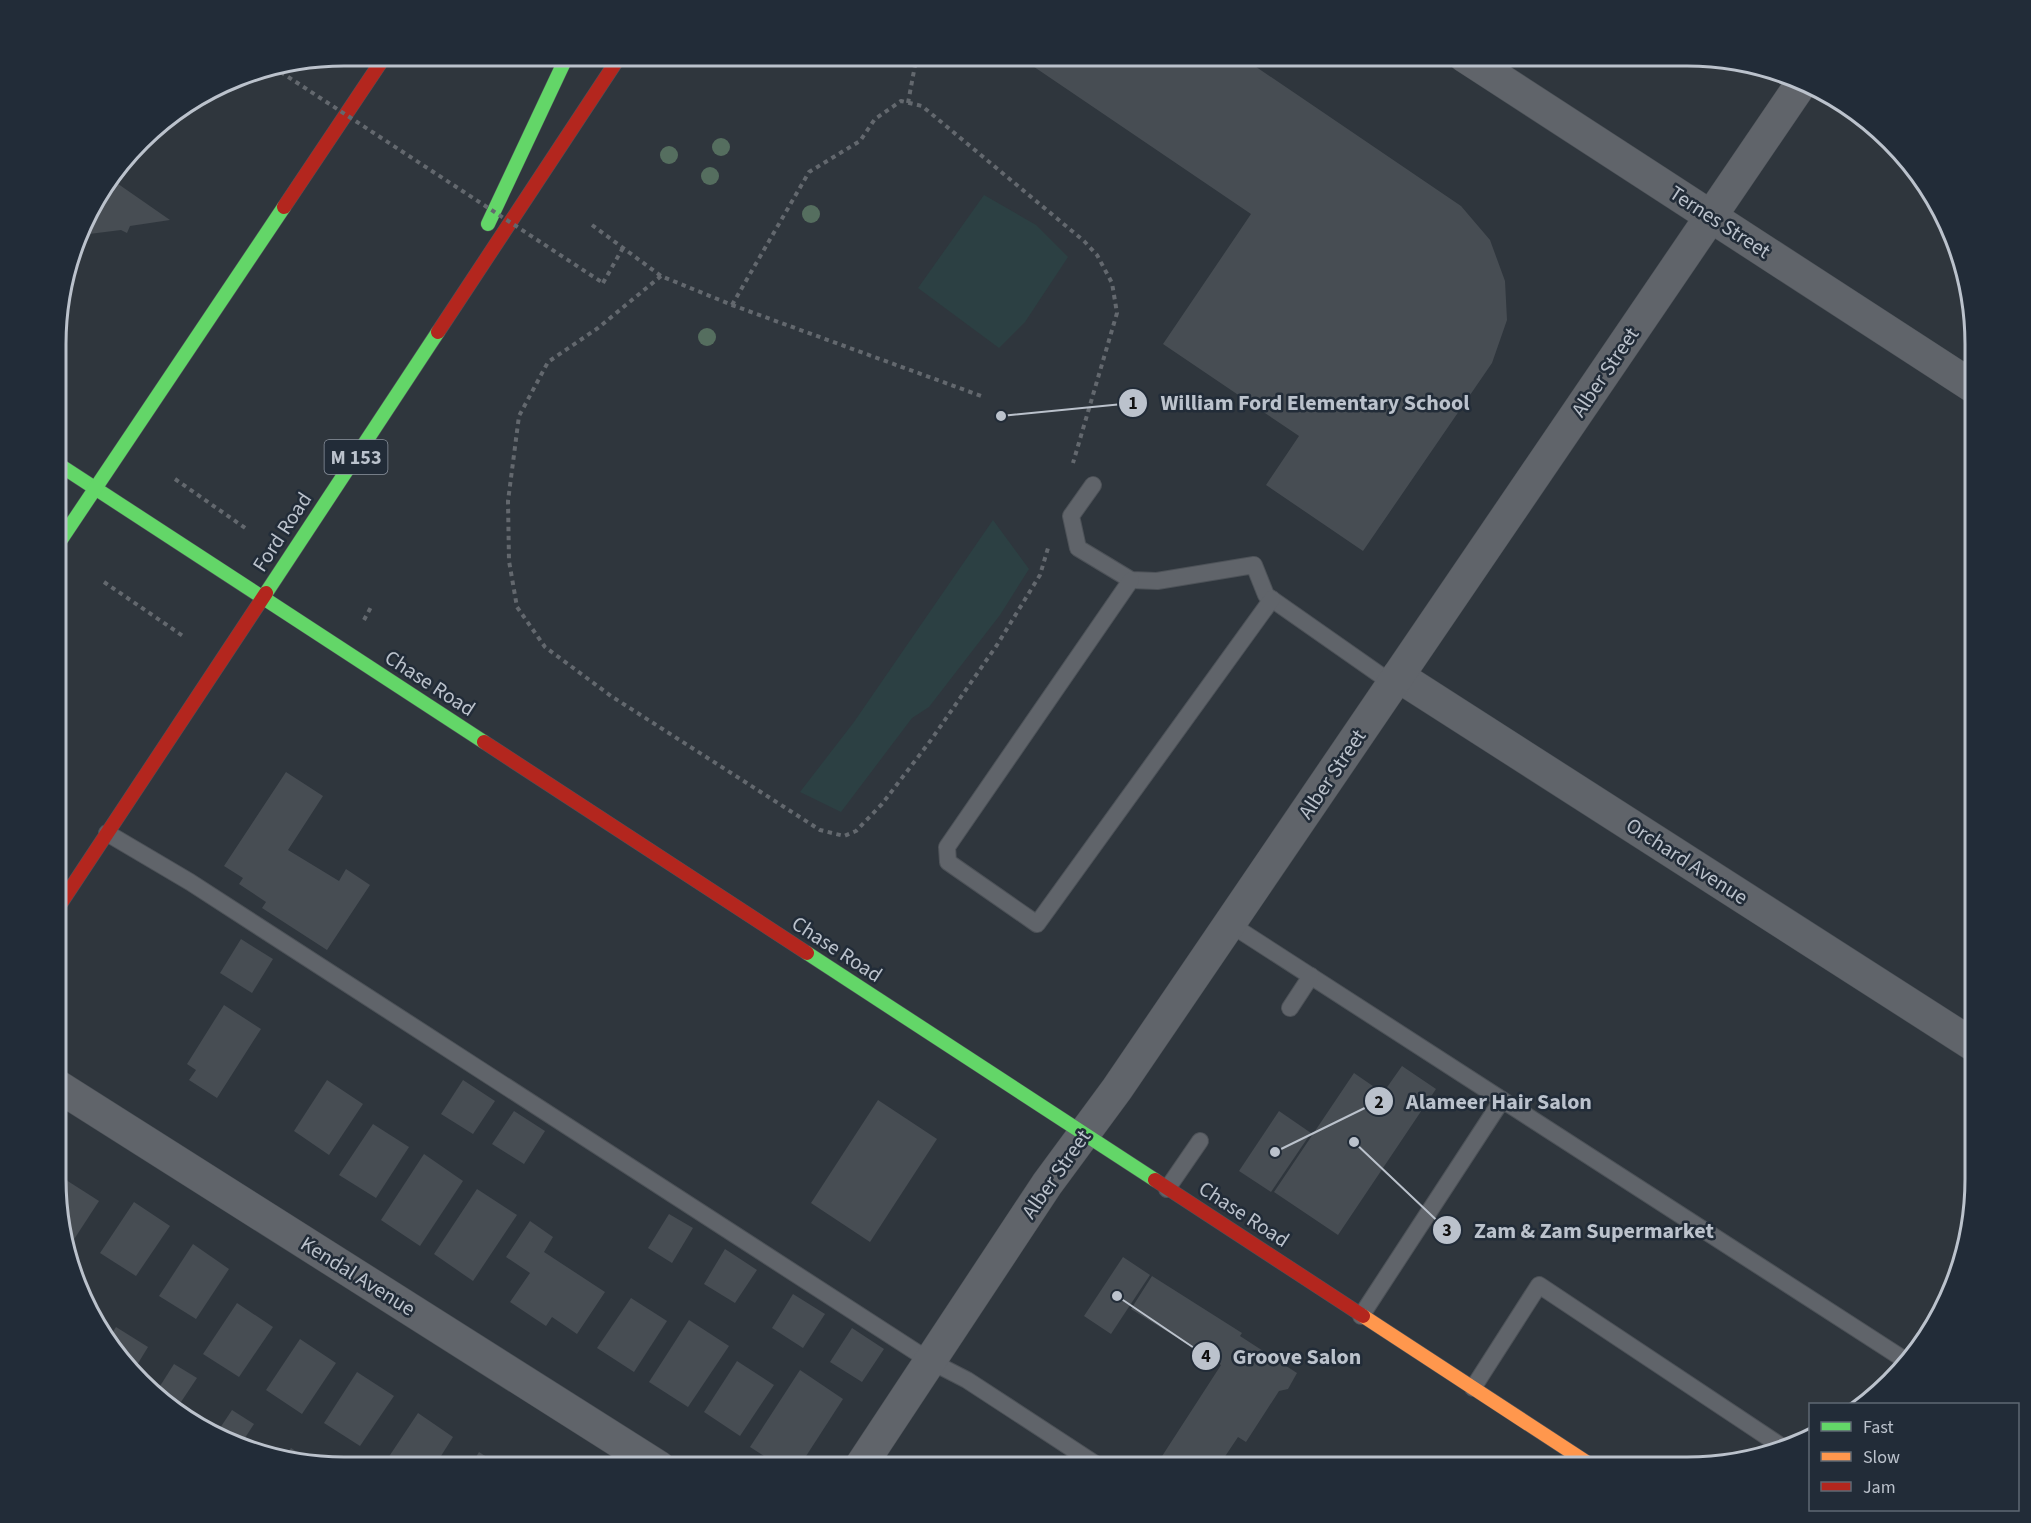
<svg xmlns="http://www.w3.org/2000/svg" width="2031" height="1523" font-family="'Source Sans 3',sans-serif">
<rect width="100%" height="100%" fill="#2f363d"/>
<g fill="#2c4043">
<path d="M984 195 1036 225 1068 257 1025 322 999 348 918 288Z"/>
<path d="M993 520 1029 569 1000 615 929 707 912 718 841 812 800 792 854 722Z"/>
</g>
<g fill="#474d53">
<path d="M1018 56H1240L1461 206 1490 240 1505 281 1507 320 1492 363 1363 551 1266 485 1299 436 1163 344 1251 214Z"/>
<path d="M111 179 170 220 130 226 127 233 121 230 89 234 78 248 94 200Z"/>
<path d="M286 772 323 796 288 850 339 881 346 869 370 885 327 950 262 908 266 902 239 884 243 878 224 866Z"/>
<path d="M241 939 273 959 252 993 220 973Z"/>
<path d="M224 1005 261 1029 217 1098 189 1080 196 1070 187 1064Z"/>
<path d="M1402 1066 1436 1089 1338 1235 1274 1192 1354 1073 1383 1093Z"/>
<path d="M327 1080 363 1104 329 1155 294 1131Z"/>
<path d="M463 1080 495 1101 473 1134 441 1114Z"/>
<path d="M878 1100 937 1139 870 1242 811 1203Z"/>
<path d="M514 1111 545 1131 524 1164 492 1144Z"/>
<path d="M1279 1111 1311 1133 1271 1192 1239 1171Z"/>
<path d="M373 1124 409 1147 376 1198 339 1175Z"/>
<path d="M424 1154 463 1181 420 1246 381 1220Z"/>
<path d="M63 1178 99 1201 69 1247 56 1198V1188Z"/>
<path d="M477 1189 517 1215 473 1281 434 1254Z"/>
<path d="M134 1202 170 1226 136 1276 100 1253Z"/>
<path d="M669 1214 693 1228 672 1263 648 1248Z"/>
<path d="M530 1221 553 1237 544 1252 605 1292 577 1334 552 1317 546 1326 510 1302 530 1273 506 1257Z"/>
<path d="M193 1244 229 1269 196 1319 159 1296Z"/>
<path d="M725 1249 757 1270 735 1303 704 1284Z"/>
<path d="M1123 1257 1150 1275 1111 1334 1084 1316Z"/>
<path d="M1152 1276 1242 1333 1240 1336 1297 1373 1288 1389 1279 1391 1246 1442 1238 1437 1218 1467H1155L1221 1365 1131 1309Z"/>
<path d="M793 1294 825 1314 803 1348 772 1328Z"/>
<path d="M631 1298 667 1321 634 1372 597 1348Z"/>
<path d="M237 1303 273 1327 239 1377 203 1354Z"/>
<path d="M689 1320 729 1346 688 1407 649 1382Z"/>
<path d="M116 1327 148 1347 134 1370 109 1338Z"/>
<path d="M852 1328 884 1349 862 1382 830 1362Z"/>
<path d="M300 1339 336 1363 302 1414 266 1390Z"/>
<path d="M737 1361 774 1385 740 1436 704 1412Z"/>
<path d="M174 1364 197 1378 177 1408 155 1394Z"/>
<path d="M800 1370 843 1399 799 1467H781L750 1447Z"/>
<path d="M357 1372 394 1396 360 1446 324 1423Z"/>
<path d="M232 1410 254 1424 239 1447 216 1434Z"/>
<path d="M418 1413 453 1437 434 1467H388L384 1464Z"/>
<path d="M291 1448 313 1462 312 1464 284 1457Z"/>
<path d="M479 1452 502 1467H470Z"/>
</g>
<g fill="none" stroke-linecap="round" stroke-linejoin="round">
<defs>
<g id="lane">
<path d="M1093 485 1071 516 1078 548 1131 580 1157 581 1254 565 1266 595 1393 684"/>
<path d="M1131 580 947 847 948 862 1037 924 1272 599"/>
<path d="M107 833 190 882 930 1361 967 1380 1100 1467"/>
<path d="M1230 924 1908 1362"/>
<path d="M1290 1008 1311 976"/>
<path d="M1167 1189 1200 1141"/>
<path d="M1361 1316 1502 1100"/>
<path d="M1473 1388 1539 1285 1781 1446"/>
</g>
<g id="street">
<path d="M1464 56 1975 388"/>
<path d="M1398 676 1975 1046"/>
<path d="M56 1085 659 1467"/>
<path d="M860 1467 1047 1184 1117 1089 1803 81"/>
</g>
<g id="fast">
<path d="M488 224 567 56"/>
<path d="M58 464 484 742"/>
<path d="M58 544 284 207"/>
<path d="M266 593 438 332"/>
<path d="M807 953 1155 1180"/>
</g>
<path id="slow" d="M1363 1316 1594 1467"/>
<g id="jam">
<path d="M284 207 385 56"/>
<path d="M438 332 620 56"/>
<path d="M484 742 807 953"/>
<path d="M57 909 266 593"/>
<path d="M1155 1180 1363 1316"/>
</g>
</defs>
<use href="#lane" stroke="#4d5258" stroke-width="18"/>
<use href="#street" stroke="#4d5258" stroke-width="33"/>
<use href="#fast" stroke="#4d5258" stroke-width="15"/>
<use href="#slow" stroke="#4d5258" stroke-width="15"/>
<use href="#jam" stroke="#4d5258" stroke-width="15"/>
<g stroke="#63686e" stroke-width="4" stroke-dasharray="4.5 4.5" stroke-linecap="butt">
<path d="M908 103 916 60 919 56"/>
<path d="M592 225 661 276 732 305 984 397"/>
<path d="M661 276 598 328 548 362 519 416 508 501 509 561 517 607 545 647 611 696 820 830 844 836 856 831 882 804 931 740 997 645 1040 575 1048 548"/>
<path d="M603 283 624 246"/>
<path d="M732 305 809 172 860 141 875 119 901 101 922 106 1084 241 1097 255 1112 283 1117 313 1073 463"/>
<path d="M175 479 248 530"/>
<path d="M104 582 183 636"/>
<path d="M364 620 371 607"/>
</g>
<use href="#lane" stroke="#60646a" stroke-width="16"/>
<use href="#street" stroke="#60646a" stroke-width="32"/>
<use href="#fast" stroke="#63d668" stroke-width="14"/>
<use href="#slow" stroke="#ff974d" stroke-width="14"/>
<use href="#jam" stroke="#b3261e" stroke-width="14"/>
<path stroke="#63686e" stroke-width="4" stroke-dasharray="4.5 4.5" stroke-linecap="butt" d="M273 67 603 283"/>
</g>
<g fill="#556e5f">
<circle cx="721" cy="147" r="9"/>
<circle cx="669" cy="155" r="9"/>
<circle cx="710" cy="176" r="9"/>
<circle cx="811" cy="214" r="9"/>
<circle cx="707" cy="337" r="9"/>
</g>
<g text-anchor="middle" stroke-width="5" stroke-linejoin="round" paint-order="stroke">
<rect fill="#222c38" stroke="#8d95a0" stroke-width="1.5" x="324.5" y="440" width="63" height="34" rx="4.5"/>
<g font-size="20" font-weight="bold" fill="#bbc2cc">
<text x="356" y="464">M 153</text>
</g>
<g font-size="21" fill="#bbc2cc" stroke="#222c38">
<text transform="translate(1720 222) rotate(33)" y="7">Ternes Street</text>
<text transform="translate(1605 372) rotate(-56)" y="7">Alber Street</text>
<text transform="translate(282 532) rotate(-57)" y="7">Ford Road</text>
<text transform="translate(430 683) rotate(33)" y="7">Chase Road</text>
<text transform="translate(1332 774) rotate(-56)" y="7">Alber Street</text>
<text transform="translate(1687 861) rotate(33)" y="7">Orchard Avenue</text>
<text transform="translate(837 949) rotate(33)" y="7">Chase Road</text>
<text transform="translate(1056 1174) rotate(-55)" y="7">Alber Street</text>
<text transform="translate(1244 1214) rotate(33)" y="7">Chase Road</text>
<text transform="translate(358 1276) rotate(32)" y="7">Kendal Avenue</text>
</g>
</g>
<path d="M0 0H2031V1523H0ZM344 66H1687A278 278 0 0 1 1965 344V1179A278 278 0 0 1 1687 1457H344A278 278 0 0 1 66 1179V344A278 278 0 0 1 344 66Z" fill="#222c38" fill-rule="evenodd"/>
<path fill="none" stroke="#bbc2cc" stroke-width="3" d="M344 66H1687A278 278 0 0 1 1965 344V1179A278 278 0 0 1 1687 1457H344A278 278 0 0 1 66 1179V344A278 278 0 0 1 344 66Z"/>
<path fill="none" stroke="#bbc2cc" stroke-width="2" d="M1001 416L1133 403M1275 1152L1379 1101M1354 1142L1447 1230M1117 1296L1206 1356"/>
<g fill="#bbc2cc" stroke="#222c38" stroke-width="2">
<circle cx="1001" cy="416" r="6"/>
<circle cx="1275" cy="1152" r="6"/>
<circle cx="1354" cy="1142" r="6"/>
<circle cx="1117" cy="1296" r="6"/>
<circle cx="1133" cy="403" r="15"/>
<circle cx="1379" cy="1101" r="15"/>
<circle cx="1447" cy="1230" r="15"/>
<circle cx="1206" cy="1356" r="15"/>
</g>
<g font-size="18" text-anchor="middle" font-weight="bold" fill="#111">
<text x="1133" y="409">1</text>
<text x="1379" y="1108">2</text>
<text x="1447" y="1236">3</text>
<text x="1206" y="1362">4</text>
</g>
<g font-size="22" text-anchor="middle" font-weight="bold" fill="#bbc2cc" stroke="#222c38" stroke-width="5" stroke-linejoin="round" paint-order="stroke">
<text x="1315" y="410">William Ford Elementary School</text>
<text x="1499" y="1109">Alameer Hair Salon</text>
<text x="1594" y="1238">Zam &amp; Zam Supermarket</text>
<text x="1297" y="1364">Groove Salon</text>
</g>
<rect x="1809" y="1403" width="210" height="108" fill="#222c38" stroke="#5f6873" stroke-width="1.5"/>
<rect x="1821" y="1422" width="30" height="9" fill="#63d668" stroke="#5f6873" stroke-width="1.5"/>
<text x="1863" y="1433" font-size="18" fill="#bbc2cc">Fast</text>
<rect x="1821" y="1452" width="30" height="9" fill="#ff974d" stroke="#5f6873" stroke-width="1.5"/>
<text x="1863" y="1463" font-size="18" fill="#bbc2cc">Slow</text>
<rect x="1821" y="1482" width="30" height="9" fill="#b3261e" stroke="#5f6873" stroke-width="1.5"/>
<text x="1863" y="1493" font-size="18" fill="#bbc2cc">Jam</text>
</svg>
